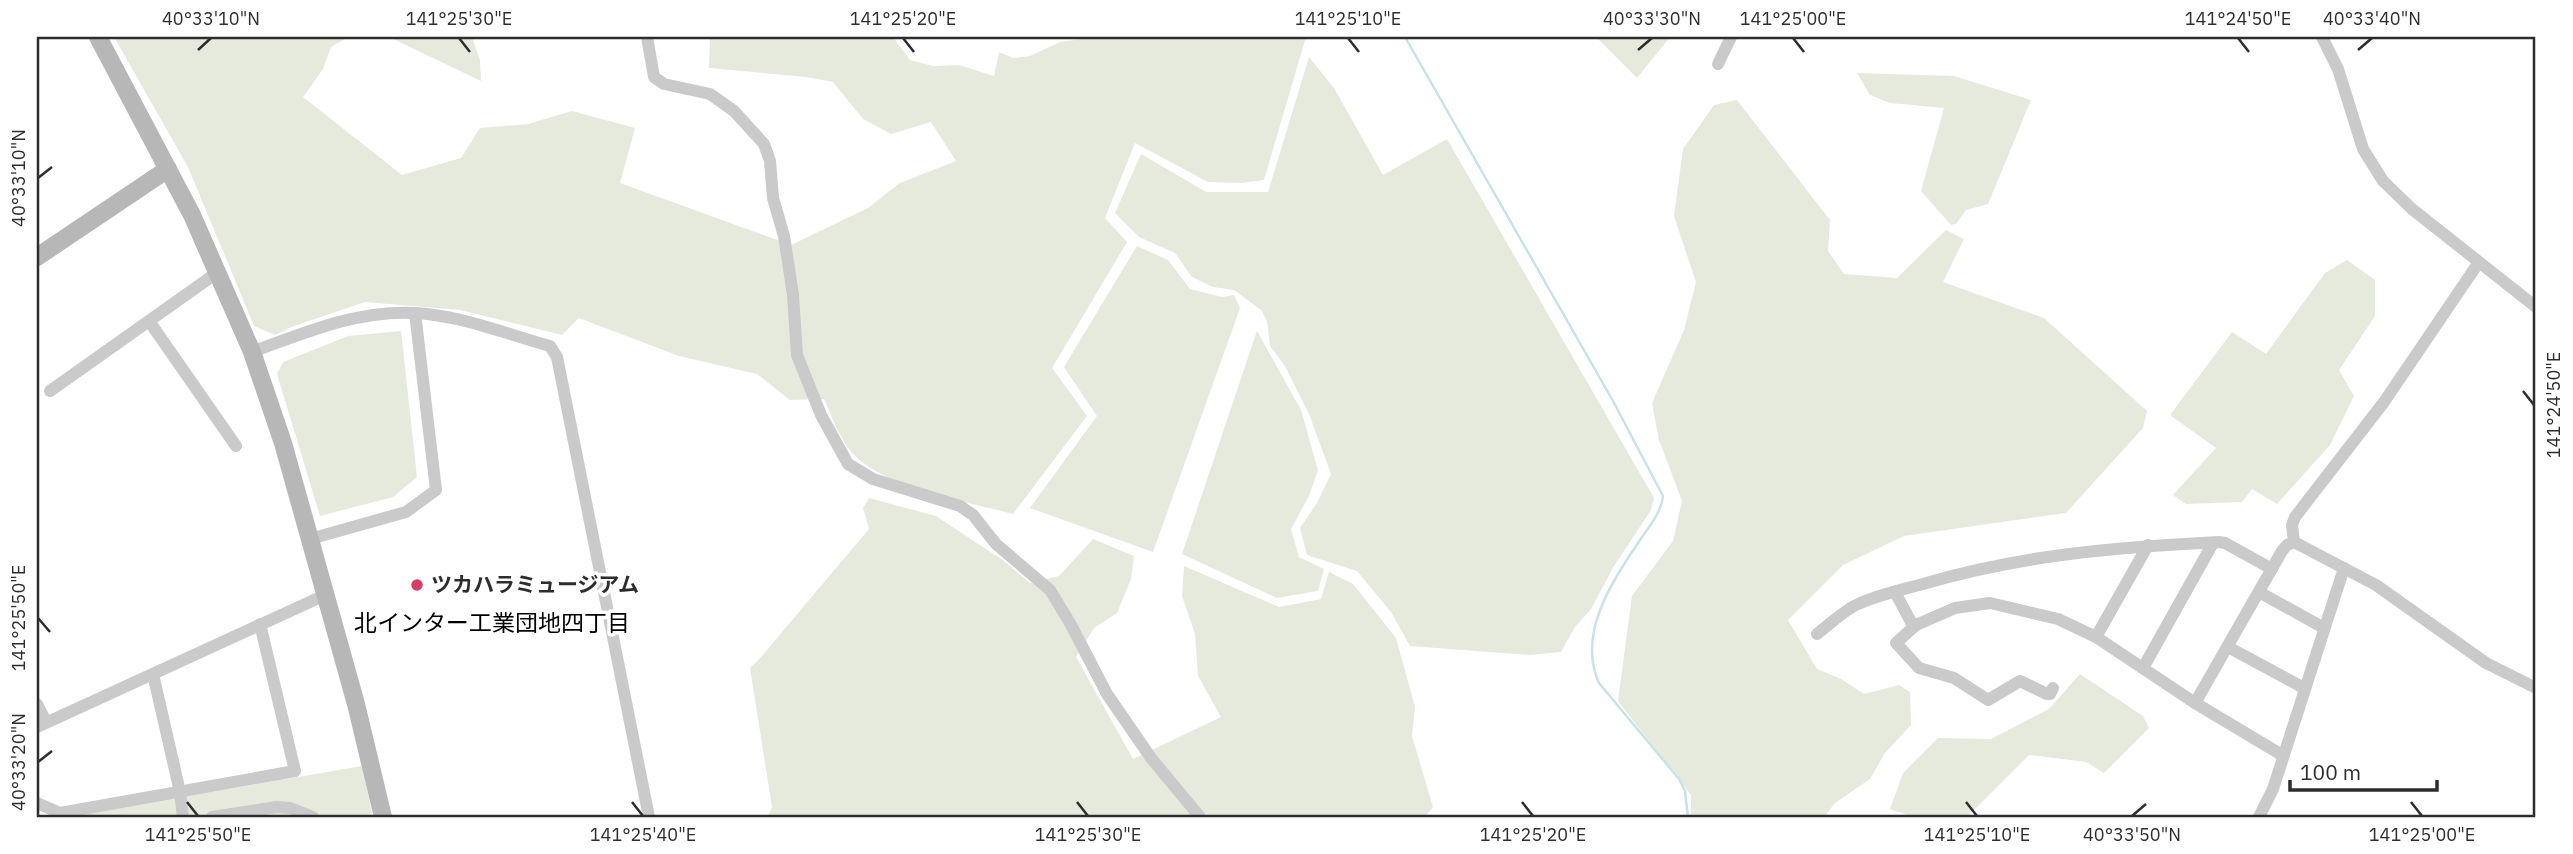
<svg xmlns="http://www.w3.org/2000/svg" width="2573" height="854" font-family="'IBM Plex Sans','Noto Sans JP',sans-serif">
<rect width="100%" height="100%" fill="#fff"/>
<g fill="#e6eadc">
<path d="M114 37H472L480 60 481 81 389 37 345 39 331 47 323 69 303 97 402 175 461 158 480 128 528 124 572 111 635 128 620 183 791 245 868 208 900 183 956 161 931 122 891 134 863 119 833 82 806 77 709 68 710 37H893L910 60 933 66 959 65 994 76 999 52 1013 58 1030 56 1060 42 1097 37H1306L1264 180 1241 183 1208 182 1135 143 1105 218 1127 242 1052 368 1087 416 1013 514C965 501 880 489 848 448 838 434 831 414 824 399L790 400 757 374 679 356 579 318 562 335 460 310 365 302 294 326 275 335 254 326 188 167Z"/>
<path d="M1596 37H1670L1637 78Z"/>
<path d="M1309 57 1334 88 1383 175 1447 139 1654 498 1651 510 1614 566 1591 609 1575 627 1561 652 1530 655 1410 646 1391 612 1357 571 1307 555 1300 528 1317 503 1331 474 1309 414 1285 366 1270 346 1267 321 1261 310 1234 290 1213 287 1192 277 1175 253 1139 237 1115 213 1141 154 1206 192H1268Z"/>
<path d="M1857 73 1954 76 2031 100 1988 204 1966 210 1956 224 1951 225 1921 191 1944 108 1890 103 1870 95Z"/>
<path d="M1737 100 1830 220 1828 251 1844 274 1897 278 1946 230 1964 239 1943 282 2044 318 2147 411 2143 428 2066 513 1904 536 1843 565 1788 620 1817 669 1841 679 1864 694 1899 685 1910 692 1911 725 1885 753 1870 779 1835 803 1824 817H1691V795L1618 701 1632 596 1673 541 1682 501 1659 440 1652 403 1684 330 1696 282 1674 216 1683 149 1714 105Z"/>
<path d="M1137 246 1168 260 1190 289 1222 297 1234 295 1240 308 1153 552 1030 508 1097 416 1064 367Z"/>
<path d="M2347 260 2375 280V316L2339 370 2354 396 2330 445 2277 504 2252 489 2242 502 2186 504 2173 495 2216 448 2170 415 2232 332 2266 354 2325 273Z"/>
<path d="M401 331 417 477 393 497 320 516 277 374 283 362 348 336Z"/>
<path d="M1257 331 1301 410 1318 470 1309 496 1291 529 1299 557 1324 569 1318 591 1277 598 1182 554Z"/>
<path d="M869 498 936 516 1004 561 1030 583 1059 576 1093 539 1134 556 1131 579 1117 613 1094 628 1076 657 1133 759 1221 717 1198 676 1195 634 1182 596 1184 566 1279 607 1321 599 1329 572 1353 584 1396 638 1415 707 1412 736 1433 807 1425 817H768L772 807 750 668 760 658 869 529 863 508Z"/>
<path d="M2080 674 2143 716 2149 728 2104 773 2086 762 2029 755 1967 817H1913L1890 809 1903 773 1938 738 1991 739 2049 709Z"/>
<path d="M362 766 373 817H65Z"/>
</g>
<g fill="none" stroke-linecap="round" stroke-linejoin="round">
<path stroke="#c9e2e8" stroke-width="2.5" d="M1405 37 1613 401 1663 496C1661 514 1647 529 1638 543 1611 583 1577 635 1599 683L1679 779 1685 791 1688 817"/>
<g stroke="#cacaca" stroke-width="12">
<path d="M647 37 654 77 664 84 710 94 734 111 764 144 770 161 773 198 784 236 793 295 797 355 821 415 848 464 873 479 960 506 973 515 996 544 1050 590 1070 623 1107 694 1151 758 1200 817"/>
<path d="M2322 37 2338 69 2363 149 2383 181 2412 209 2536 307"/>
<path d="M1718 64 1731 37"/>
<path d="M149 321 236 446"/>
<path d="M252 352C304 333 357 310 414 313 460 315 506 334 550 346L557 357 649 817"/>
<path d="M50 391 218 272"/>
<path d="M310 539 406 512 436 490 415 313"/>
<path d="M2294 542 2292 525 2295 517 2384 402 2479 262"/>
<path d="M2294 542 2376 585 2486 663 2536 688"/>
<path d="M1895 592 1911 622 1916 625 1955 608 1990 603 2058 619 2096 637 2195 703 2282 755"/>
<path d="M2259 592 2324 628"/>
<path d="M1916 625 1896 643 1919 668 1954 678 1988 700 2020 681 2047 694H2050L2053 688"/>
<path d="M1817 634C1830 624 1842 612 1856 605 1877 595 1901 590 1923 584 2021 555 2117 547 2219 542L2225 543 2272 569"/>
<path d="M2096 637 2148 545"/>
<path d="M2228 647 2304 688"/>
<path d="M2143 668 2213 543"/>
<path d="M153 674 180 792 183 817"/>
<path d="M2195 703 2282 551 2287 545 2294 542"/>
<path d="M37 704 46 722"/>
<path d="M37 727 325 595"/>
<path d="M37 803 60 813 295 771 260 624"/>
<path d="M212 817 277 807 290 808 313 817"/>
<path d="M2259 817 2273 789 2344 568"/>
</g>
<g stroke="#b7b7b7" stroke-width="18">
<path d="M98 37 192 215 252 352 283 443 356 704 383 817"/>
<path d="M37 257 168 169"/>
</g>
</g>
<path fill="none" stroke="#2d2d2d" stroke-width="2.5" d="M459 38 470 52M903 38 914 52M1348 38 1359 52M1793 38 1804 52M2238 38 2249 52M198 50 211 38M1638 50 1652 38M2358 50 2372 38M38 178 52 167M2523 391 2534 405M38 618 50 632M38 762 52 751M187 802 198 816M632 802 643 816M1077 802 1088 816M1522 802 1533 816M1966 802 1977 816M2411 802 2422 816M2132 816 2146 804"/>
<circle fill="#d63d67" stroke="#fff" stroke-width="2.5" cx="417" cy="585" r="7"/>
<g text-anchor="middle" stroke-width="7" stroke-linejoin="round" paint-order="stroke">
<g font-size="21" font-weight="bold" fill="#2d2d2d" stroke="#fff" text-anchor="start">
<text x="431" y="592">ツカハラミュージアム</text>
</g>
<g font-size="23" fill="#000" stroke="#fff">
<text x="492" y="631">北インター工業団地四丁目</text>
</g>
</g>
<rect width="2573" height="854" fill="none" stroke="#ffffff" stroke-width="77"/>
<path d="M2290 780v10h147v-10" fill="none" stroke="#2d2d2d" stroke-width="3.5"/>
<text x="2300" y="780" font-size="21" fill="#2d2d2d" stroke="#ffffff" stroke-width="5" paint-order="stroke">100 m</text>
<rect x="38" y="38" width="2496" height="778" fill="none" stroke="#2d2d2d" stroke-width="2.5"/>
<g font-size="18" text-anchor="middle" fill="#2d2d2d">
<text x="211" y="25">40°33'10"N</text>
<text x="459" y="25">141°25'30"E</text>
<text x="903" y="25">141°25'20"E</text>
<text x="1348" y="25">141°25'10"E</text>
<text x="1652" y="25">40°33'30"N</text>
<text x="1793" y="25">141°25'00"E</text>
<text x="2238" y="25">141°24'50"E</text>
<text x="2372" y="25">40°33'40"N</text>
<text transform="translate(19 178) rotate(-90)" y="6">40°33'10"N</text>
<text transform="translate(2554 405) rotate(-90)" y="6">141°24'50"E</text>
<text transform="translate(19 618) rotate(-90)" y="6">141°25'50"E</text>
<text transform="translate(19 762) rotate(-90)" y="6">40°33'20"N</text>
<text x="198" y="841">141°25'50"E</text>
<text x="643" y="841">141°25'40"E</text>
<text x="1088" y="841">141°25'30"E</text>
<text x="1533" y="841">141°25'20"E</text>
<text x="1977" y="841">141°25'10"E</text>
<text x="2132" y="841">40°33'50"N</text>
<text x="2422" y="841">141°25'00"E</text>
</g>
</svg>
